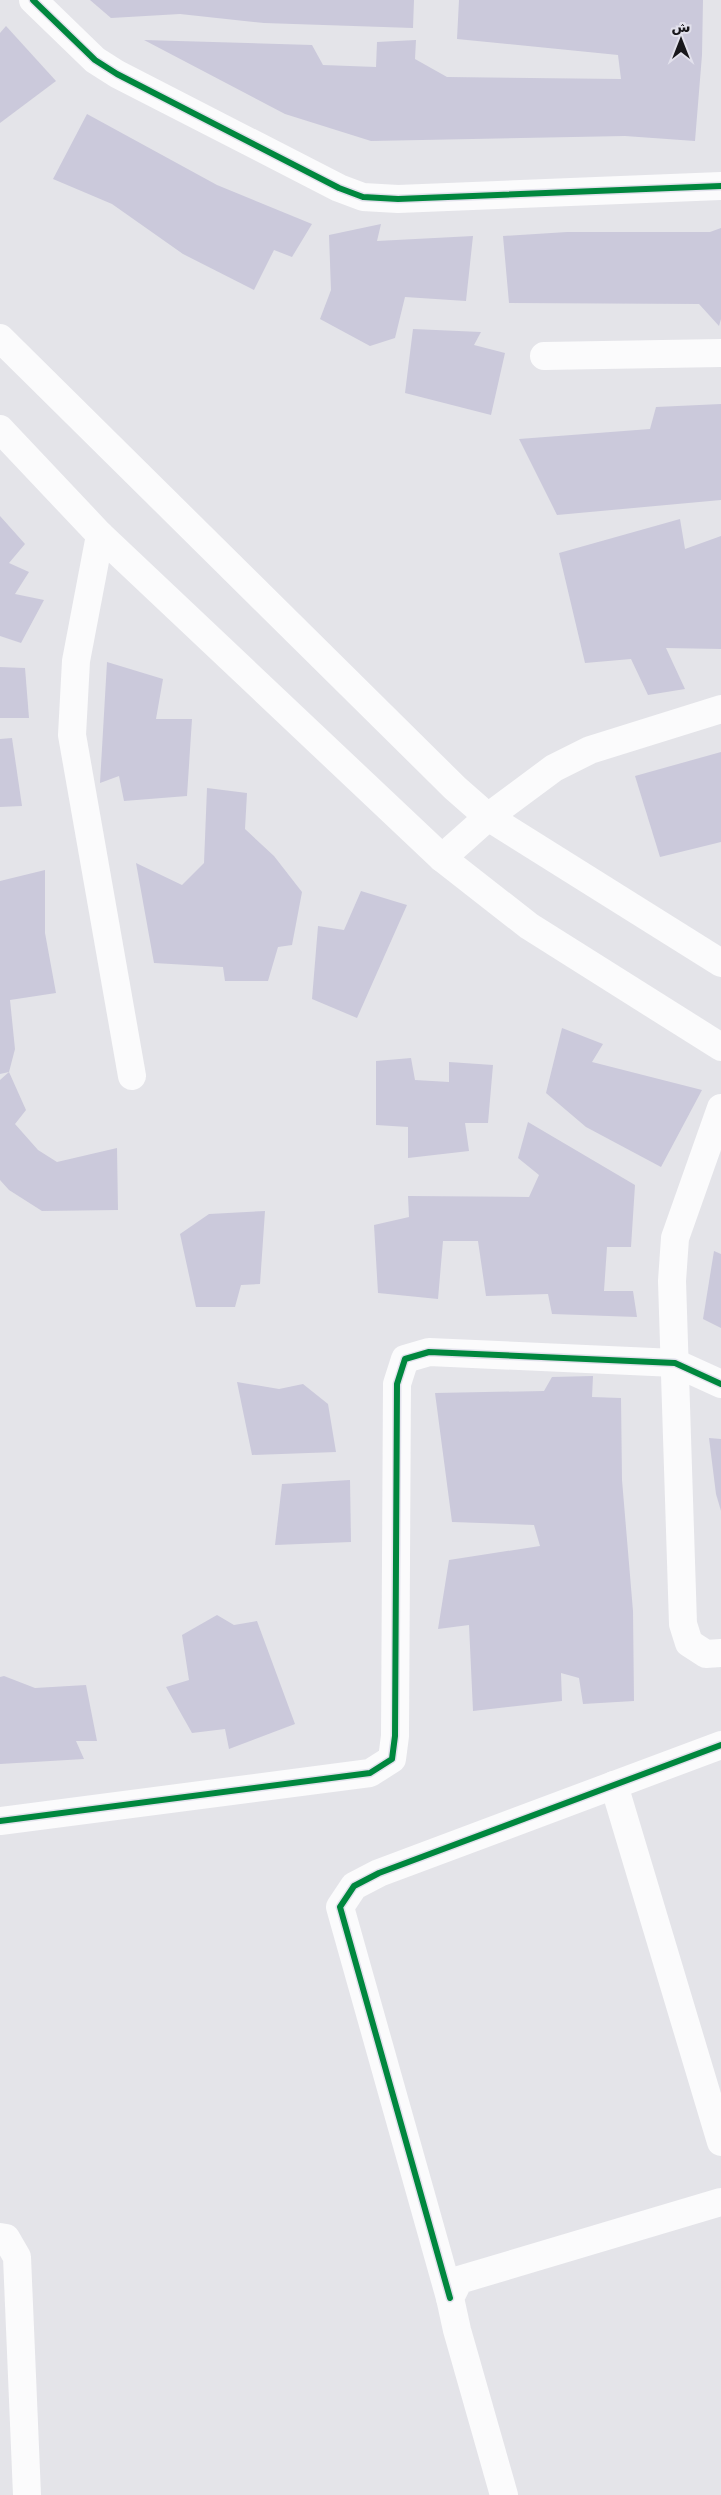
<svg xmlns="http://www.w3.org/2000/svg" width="721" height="2495" font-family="'DejaVu Sans',Vazirmatn,sans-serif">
<rect width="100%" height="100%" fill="#e4e4e9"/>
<g fill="#cbc9db">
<path d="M90 0H414L413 28 264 23 180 14 111 18Z"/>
<path d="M459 0H703L702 55 695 141 625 136 371 141 285 114 144 40 312 45 323 65 376 67 377 42 416 40 415 59 447 77 621 79 618 55 457 39Z"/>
<path d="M6 26 56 81 0 123V33Z"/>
<path d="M87 114 217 185 312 224 292 257 274 250 254 290 183 254 112 204 53 179Z"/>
<path d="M381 224 377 241 473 236 466 301 405 297 395 338 370 346 320 319 331 290 329 235Z"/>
<path d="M721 228V319L719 326 699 304 509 303 503 236 567 232H710Z"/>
<path d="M413 329 481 332 474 345 505 353 491 415 405 393Z"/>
<path d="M721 404V500L557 515 519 439 650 429 656 407Z"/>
<path d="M0 516 25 544 9 563 29 572 15 594 44 600 21 643 0 636Z"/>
<path d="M680 519 685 549 721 536V649L666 648 685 689 648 695 631 659 585 663 559 553Z"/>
<path d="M107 662 163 679 156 719H192L187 796 124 801 119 776 100 783Z"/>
<path d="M0 667 25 668 29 718H0Z"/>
<path d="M12 738 22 806 0 807V739Z"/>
<path d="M721 752V842L660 857 635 776Z"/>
<path d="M207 788 247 793 245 829 274 856 302 892 292 945 278 947 268 981H225L223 967 154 963 136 863 182 885 204 863Z"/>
<path d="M45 870V933L56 993 10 1000 15 1049 9 1072 26 1110 15 1124 38 1150 57 1162 117 1148 118 1210 42 1211 9 1190 0 1180V1080L9 1072 0 1074V881Z"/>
<path d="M361 891 407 905 357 1018 312 999 318 926 344 930Z"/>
<path d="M562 1028 603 1044 592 1062 702 1090 661 1167 586 1127 546 1093Z"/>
<path d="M411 1058 415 1080 449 1082V1062L493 1065 488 1123H465L469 1151 408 1158V1127L376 1125V1061Z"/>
<path d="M528 1122 635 1185 631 1247H607L604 1291H633L637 1317 552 1314 548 1294 486 1296 478 1241H443L438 1299 378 1293 374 1225 409 1217 408 1196 529 1197 539 1175 518 1158Z"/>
<path d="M265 1211 260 1284 241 1285 235 1307H196L180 1234 209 1214Z"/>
<path d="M714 1251 721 1254V1328L703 1319Z"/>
<path d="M593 1376 592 1397 621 1398 622 1480 633 1611 634 1701 583 1704 579 1678 561 1673 562 1701 473 1711 469 1625 438 1629 449 1560 540 1546 534 1525 452 1522 435 1393 544 1391 552 1377Z"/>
<path d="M237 1382 279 1389 303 1384 328 1404 336 1452 252 1455Z"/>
<path d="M709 1438 721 1439V1511L716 1494Z"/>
<path d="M350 1480 351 1542 275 1545 282 1484Z"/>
<path d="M217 1615 234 1625 257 1621 295 1724 229 1749 225 1729 192 1733 166 1687 189 1680 182 1635Z"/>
<path d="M4 1676 35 1688 86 1685 97 1741H76L84 1759 0 1764V1677Z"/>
</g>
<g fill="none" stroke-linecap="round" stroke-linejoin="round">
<g stroke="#fbfbfc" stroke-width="28">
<path d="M33 0 95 60 117 74 339 188 363 197 398 199 721 186"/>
<path d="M544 356 721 353"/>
<path d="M100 535 76 661 72 735 132 1076"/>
<path d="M442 858 488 817 554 768 590 750 721 709"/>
<path d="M721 1108 675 1238 672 1281 683 1624 689 1643 706 1654 721 1653"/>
<path d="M614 1785 721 2142"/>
<path d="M0 1821 370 1773 392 1759 395 1736 397 1384 405 1359 429 1352 675 1363 721 1384"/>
<path d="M0 2237 6 2238 17 2257 27 2495"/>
<path d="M450 2298 340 1907 354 1886 379 1873 721 1745"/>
<path d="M504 2495 457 2330 450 2298 459 2280 721 2202"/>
</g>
<g stroke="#fbfbfc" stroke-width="28">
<path d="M0 338 455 788 488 817 721 963"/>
<path d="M0 429 100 535 442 858 529 926 721 1047"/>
</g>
<defs>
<g id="cycleway">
<path d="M33 0 95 60 117 74 339 188 363 197 398 199 721 186"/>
<path d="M0 1821 370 1773 392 1759 395 1736 397 1384 405 1359 429 1352 675 1363 721 1384"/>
<path d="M450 2298 340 1907 354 1886 379 1873 721 1745"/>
</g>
</defs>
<use href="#cycleway" stroke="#e2e1ec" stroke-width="9"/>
<use href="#cycleway" stroke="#00873e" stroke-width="6"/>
</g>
<g transform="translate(681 40)" stroke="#e2e1ec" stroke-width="4" paint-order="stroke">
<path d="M0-4L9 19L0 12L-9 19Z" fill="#19181c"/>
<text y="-8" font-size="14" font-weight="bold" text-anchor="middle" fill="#19181c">ش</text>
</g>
</svg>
